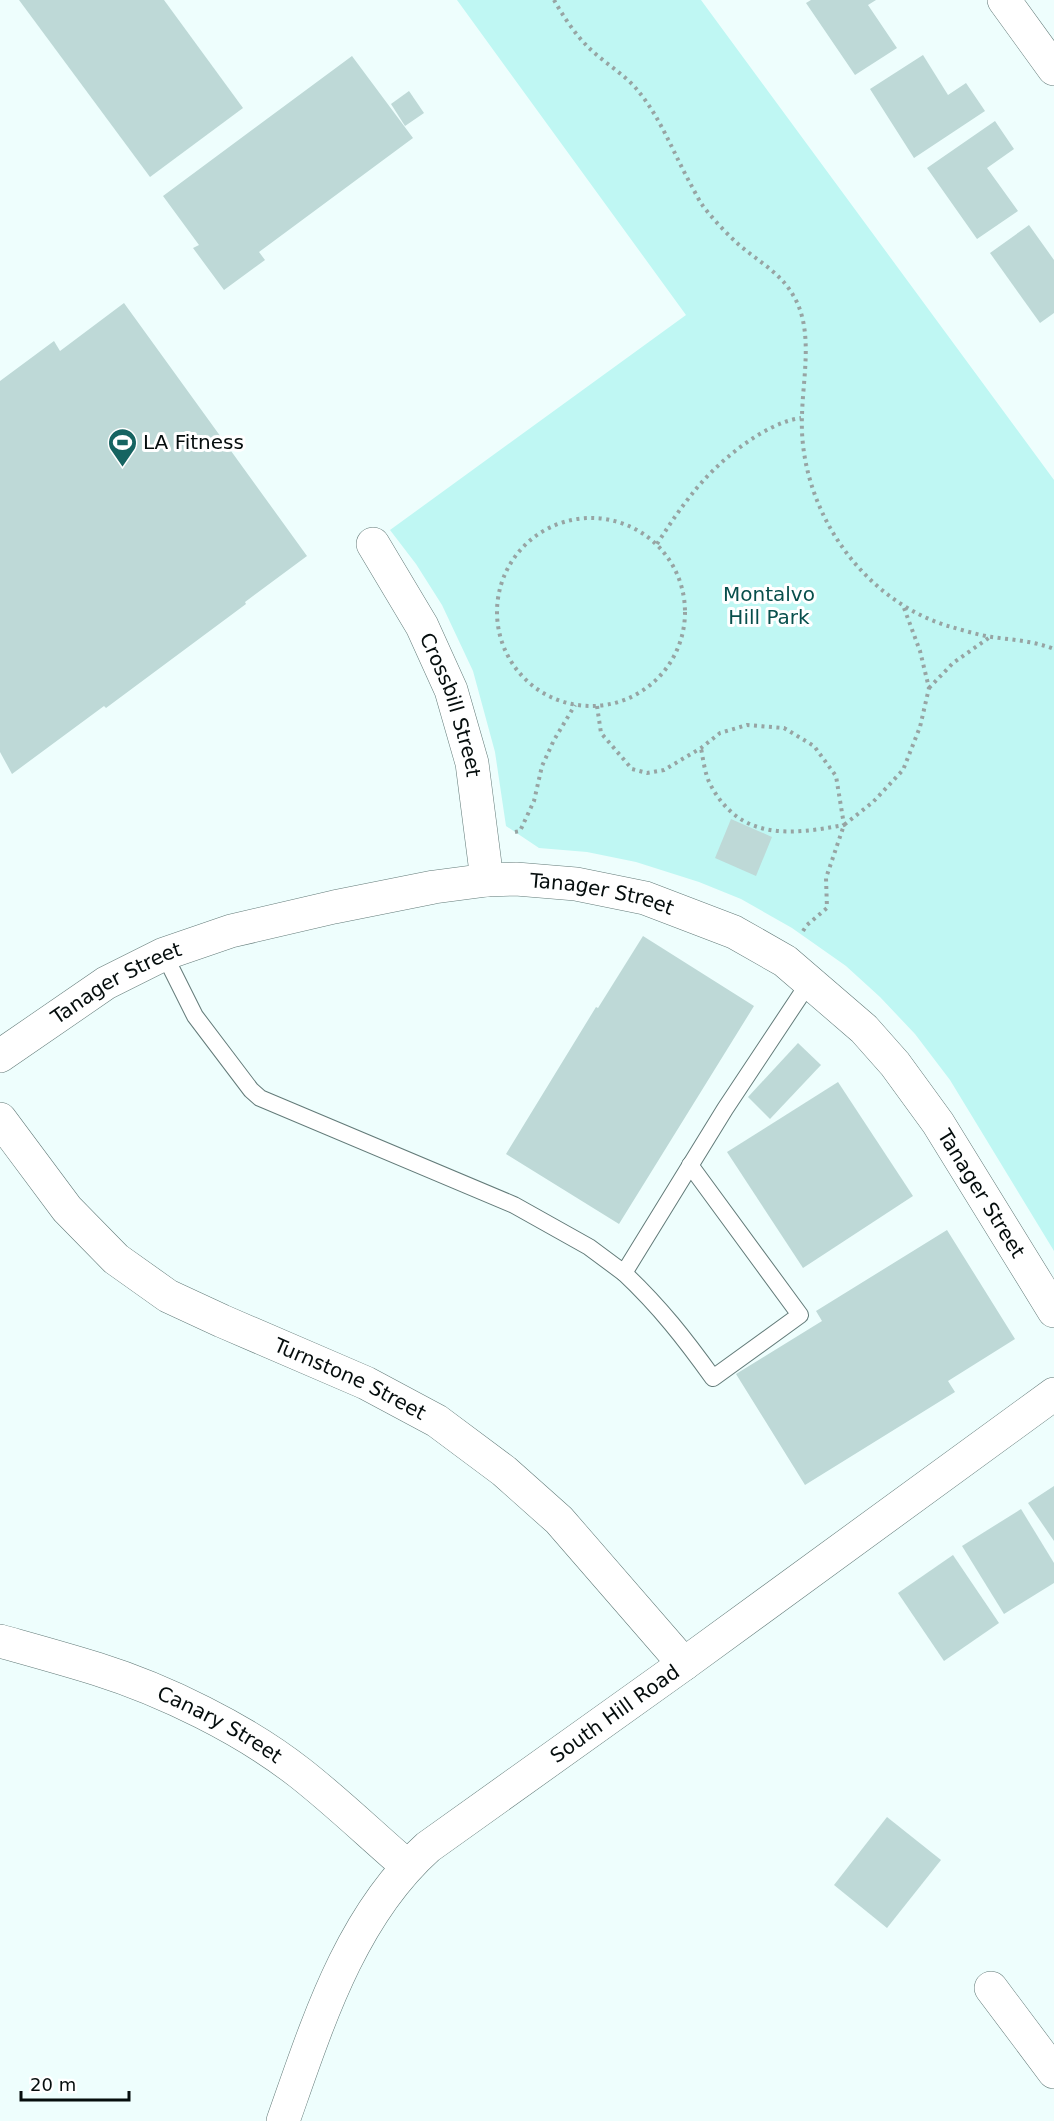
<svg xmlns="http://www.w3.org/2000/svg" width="1054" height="2121" font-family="'DejaVu Sans',sans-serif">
<rect width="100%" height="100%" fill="#eefefd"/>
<path fill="#bff7f3" d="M457 0H701L1054 480V1251L950 1080 915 1034 880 997 846 966 792 928 741 899 699 882 636 862 587 852 539 848 506 826 495 752 473 671 442 605 416 564 390 530 686 315Z"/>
<g fill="#bed9d7">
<path d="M19 0H164L243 108 150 177Z"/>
<path d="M811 0H876L868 5 897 48 855 75 806 3Z"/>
<path d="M923 55 948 95 966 83 985 111 914 158 870 89Z"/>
<path d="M352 56 413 138 259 252 265 260 224 290 193 248 199 245 163 196Z"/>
<path d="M409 91 424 113 405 126 391 104Z"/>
<path d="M995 121 1014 149 987 168 1018 211 977 239 927 168Z"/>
<path d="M1029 225 1054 260V313L1040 323 990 253Z"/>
<path d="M124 303 307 556 245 602 246 604 106 708 104 706 12 774 0 752V381L54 341 60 351Z"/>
<path d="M731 819 772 837 756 876 715 858Z"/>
<path d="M643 936 754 1006 619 1224 506 1154 596 1007 598 1008Z"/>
<path d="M798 1043 821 1065 770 1119 748 1097Z"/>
<path d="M838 1082 913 1196 803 1268 727 1152Z"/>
<path d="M947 1230 1015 1339 948 1381 955 1392 805 1485 736 1374 822 1321 816 1311Z"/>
<path d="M1054 1486V1541L1028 1503Z"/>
<path d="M1021 1509 1054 1563V1583L1004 1614 962 1546Z"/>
<path d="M953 1555 999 1623 944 1661 898 1593Z"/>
<path d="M887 1817 941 1860 887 1928 834 1885Z"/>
</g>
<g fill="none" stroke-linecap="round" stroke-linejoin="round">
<defs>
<g id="service">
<path d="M164 954 195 1016 251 1090 260 1098 514 1205 589 1247 624 1273 725 1109 810 981"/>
<path d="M624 1273C660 1307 685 1339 713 1378L800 1315 690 1165"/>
</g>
<g id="minor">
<path d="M1004 0 1054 69"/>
<path id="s1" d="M373 544 422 626 451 690 472 763 487 880"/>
<path id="s2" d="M0 1056 106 983 164 954 231 931 334 907 434 887 487 880 516 879 576 884 645 898 734 932 785 961 864 1029 895 1064 938 1123 1054 1311"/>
<path id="s3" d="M0 1119 67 1209 116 1259 168 1296 222 1321 366 1383 437 1421 504 1471 559 1520 684 1664"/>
<path id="s4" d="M0 1641C32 1650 65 1659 97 1669 164 1690 244 1729 300 1773 337 1802 371 1835 407 1866"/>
<path d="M991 1988 1054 2072"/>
</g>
<g id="tertiary">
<path id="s5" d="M283 2121C317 2025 350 1917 428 1847L684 1664 1054 1394"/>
</g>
</defs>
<use href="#service" stroke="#637b79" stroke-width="18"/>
<use href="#minor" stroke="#637b79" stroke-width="34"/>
<use href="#tertiary" stroke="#637b79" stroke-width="34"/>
<g stroke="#97a4a3" stroke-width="4" stroke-dasharray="3 4.5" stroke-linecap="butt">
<path d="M554 0C563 16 575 34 588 47 604 63 626 75 639 92 661 119 673 152 690 183 694 190 698 199 703 206 713 219 725 232 737 243 756 260 780 272 793 295 814 329 803 376 802 415 798 506 860 599 948 626 962 630 978 635 992 637 1013 640 1034 641 1054 649"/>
<circle cx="591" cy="612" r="94"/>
<path d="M657 544C668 527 679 510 692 494 715 464 763 423 801 418"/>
<path d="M929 688 953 663 990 637"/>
<path d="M597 706 601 733 632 769 647 773 664 770 701 748 720 733 747 725 784 728 814 746 836 776 844 825C790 835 740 841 710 784 705 774 703 759 701 748"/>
<path d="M515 832 520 831 534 801 542 766 554 740 575 705"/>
<path d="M803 931 807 925 827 908 826 878 844 825 873 802 903 770 920 727 929 688 920 651 904 608"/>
</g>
<use href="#service" stroke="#fff" stroke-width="16"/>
<use href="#minor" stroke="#fff" stroke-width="33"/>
<use href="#tertiary" stroke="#fff" stroke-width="33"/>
</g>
<defs>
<symbol id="stadium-pin" viewBox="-11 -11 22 30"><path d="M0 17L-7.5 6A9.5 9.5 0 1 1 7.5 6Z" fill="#166461" stroke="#fff"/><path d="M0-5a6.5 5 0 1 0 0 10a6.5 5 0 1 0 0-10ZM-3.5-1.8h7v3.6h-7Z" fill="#fff"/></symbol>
</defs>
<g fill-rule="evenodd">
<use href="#stadium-pin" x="106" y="426" width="33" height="45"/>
</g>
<g text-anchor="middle" stroke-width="6" stroke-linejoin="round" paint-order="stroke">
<g font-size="20" fill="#050d0d" stroke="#fff" text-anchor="start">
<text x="143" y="449">LA Fitness</text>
</g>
<g font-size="20" fill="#084f4c" stroke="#fff">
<text x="769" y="601">Montalvo<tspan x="769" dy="23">Hill Park</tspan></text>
</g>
<g font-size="20" fill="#050d0d" stroke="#fff">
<text dy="7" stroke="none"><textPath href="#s1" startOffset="180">Crossbill Street</textPath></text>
<text dy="7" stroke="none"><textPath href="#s2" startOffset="642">Tanager Street</textPath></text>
<text dy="7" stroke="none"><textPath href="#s2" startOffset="138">Tanager Street</textPath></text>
<text dy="7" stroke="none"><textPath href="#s2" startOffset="1146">Tanager Street</textPath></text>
<text dy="7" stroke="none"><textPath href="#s3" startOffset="446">Turnstone Street</textPath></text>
<text dy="7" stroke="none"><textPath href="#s5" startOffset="543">South Hill Road</textPath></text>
<text dy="7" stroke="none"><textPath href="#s4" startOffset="236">Canary Street</textPath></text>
</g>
</g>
<path d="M21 2091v9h108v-9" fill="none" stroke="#050d0d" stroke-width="3"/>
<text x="30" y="2091" font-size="18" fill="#050d0d" stroke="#ffffff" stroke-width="4.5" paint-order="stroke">20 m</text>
</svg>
